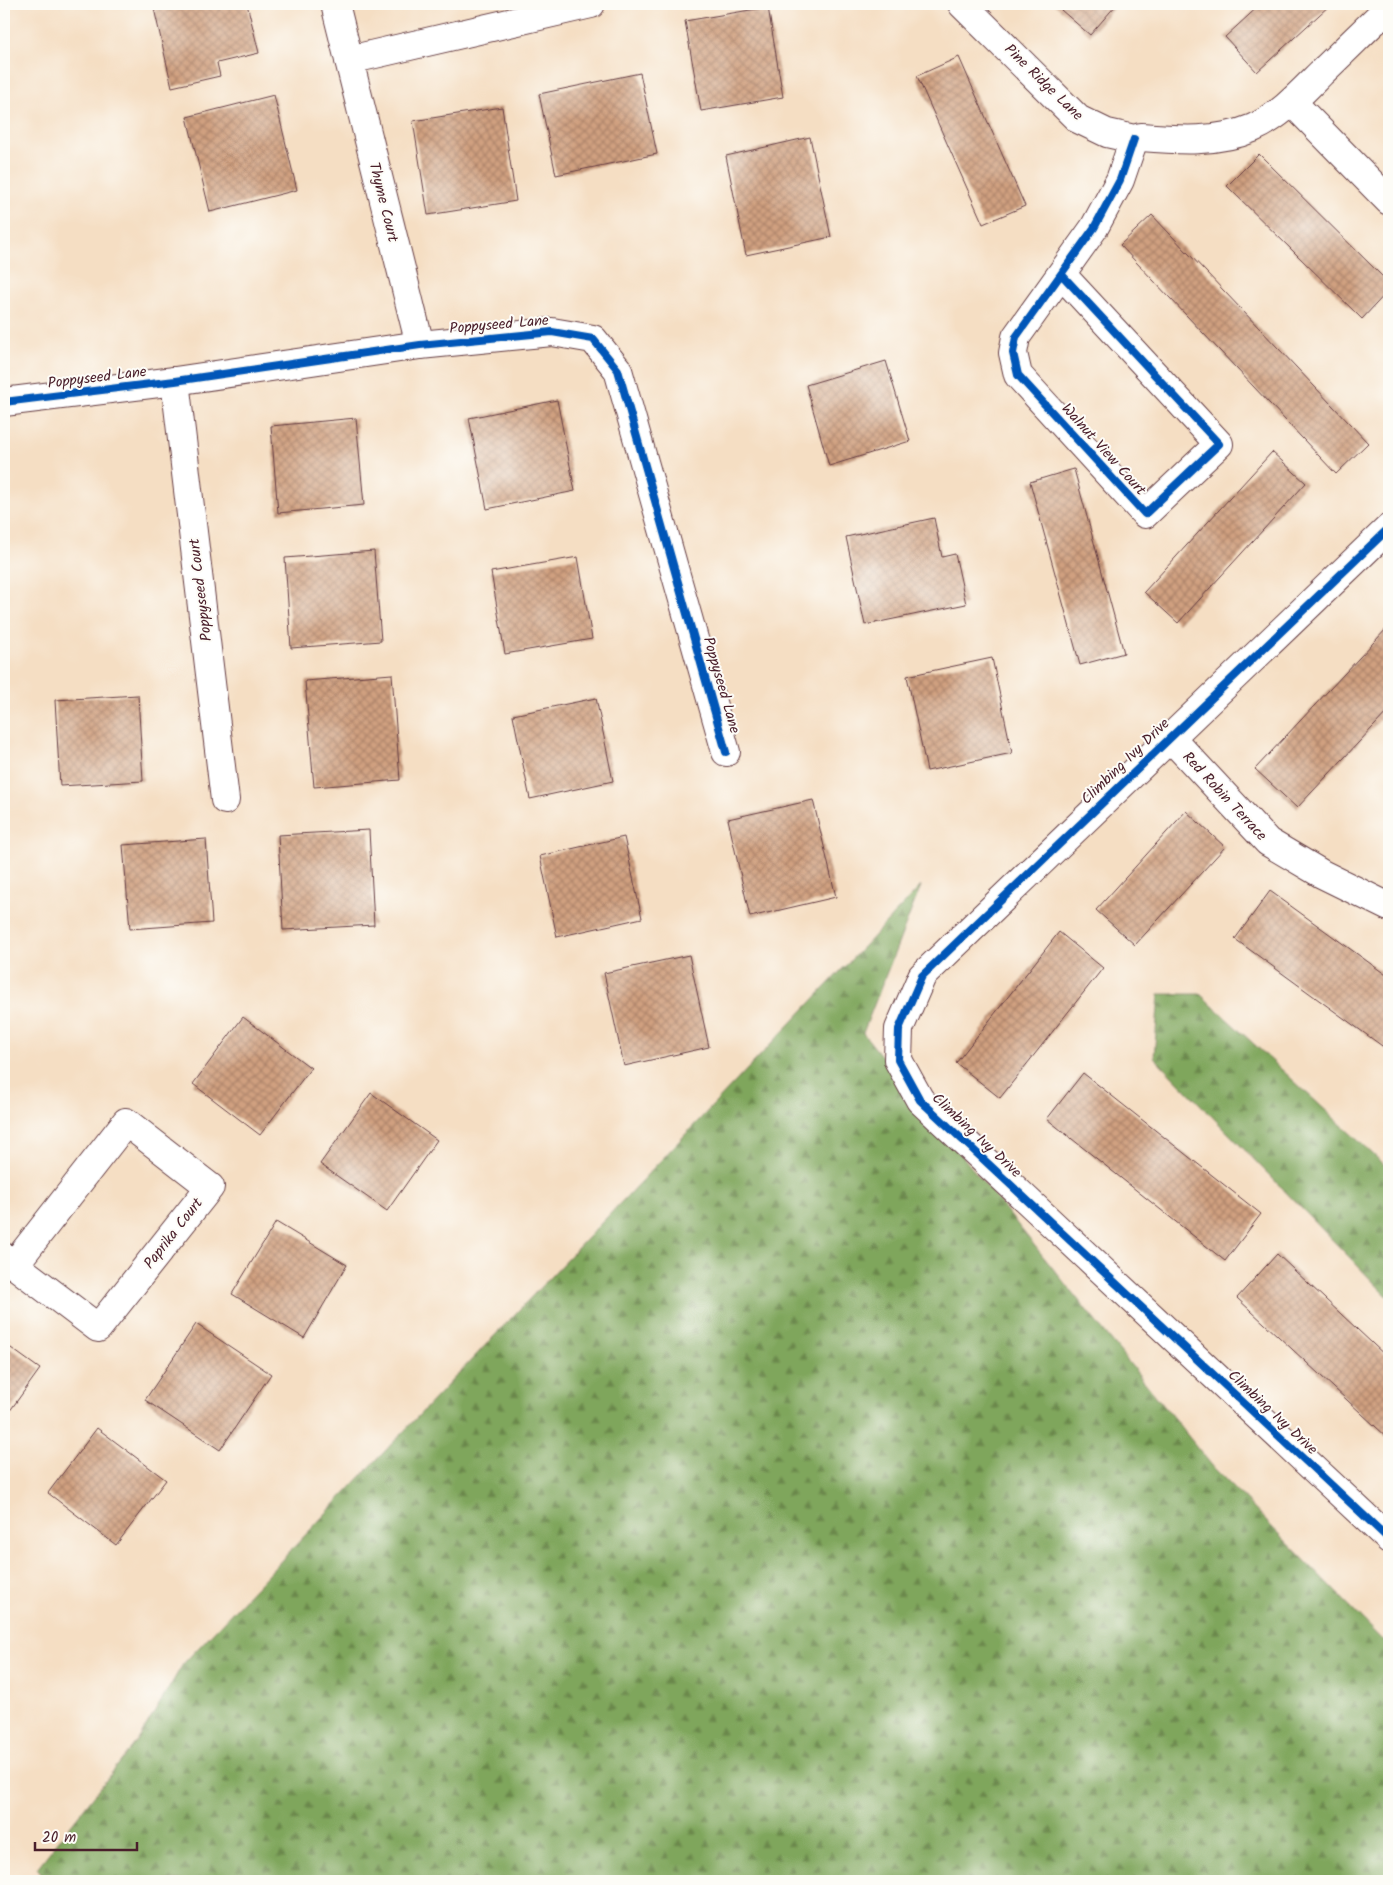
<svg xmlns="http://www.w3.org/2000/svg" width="1393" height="1885" font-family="Kalam,sans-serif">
<defs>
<pattern id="forest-firs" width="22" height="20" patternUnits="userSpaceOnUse" patternTransform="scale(1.25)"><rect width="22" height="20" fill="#7fa65c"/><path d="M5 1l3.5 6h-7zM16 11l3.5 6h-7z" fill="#6a874c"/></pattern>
<pattern id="building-cross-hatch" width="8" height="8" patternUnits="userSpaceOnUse" patternTransform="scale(1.25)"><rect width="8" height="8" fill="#d0a080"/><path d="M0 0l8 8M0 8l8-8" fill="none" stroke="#ab8269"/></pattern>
</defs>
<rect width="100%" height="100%" fill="#fdfcf7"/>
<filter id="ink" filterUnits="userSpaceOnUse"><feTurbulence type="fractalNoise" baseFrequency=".02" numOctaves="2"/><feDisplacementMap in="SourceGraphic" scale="10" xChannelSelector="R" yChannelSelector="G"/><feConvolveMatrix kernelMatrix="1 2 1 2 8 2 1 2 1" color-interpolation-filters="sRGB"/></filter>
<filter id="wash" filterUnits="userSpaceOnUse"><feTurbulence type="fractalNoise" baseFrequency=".0096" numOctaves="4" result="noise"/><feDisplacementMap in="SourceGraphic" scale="20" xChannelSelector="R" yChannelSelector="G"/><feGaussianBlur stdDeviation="1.12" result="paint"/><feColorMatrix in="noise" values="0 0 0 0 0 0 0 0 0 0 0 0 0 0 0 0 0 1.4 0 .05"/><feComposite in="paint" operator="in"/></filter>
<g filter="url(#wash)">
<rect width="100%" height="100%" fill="#f5dec3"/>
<g fill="url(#forest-firs)" stroke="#646244">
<path d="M921 886 863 1033 1214 1468 1389 1646V1881H48L37 1868 140 1737 183 1664Z"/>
<path d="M1159 994H1200L1389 1169V1298L1154 1057Z"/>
</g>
<g id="blocks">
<g fill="url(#building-cross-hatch)">
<path d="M153 4H247L259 53 217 63 220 76 172 87Z"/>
<path d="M1054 4H1117L1090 35Z"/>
<path d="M1261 4H1331L1257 72 1225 37Z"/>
<path d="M768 7 783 97 701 111 685 21Z"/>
<path d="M959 57 1025 206 983 224 917 76Z"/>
<path d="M640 73 657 154 556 175 539 94Z"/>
<path d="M274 95 297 190 210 212 187 117Z"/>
<path d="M502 107 516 201 428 215 413 121Z"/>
<path d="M810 137 831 237 746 255 726 156Z"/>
<path d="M1259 154 1389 283V290L1362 319 1227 186Z"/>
<path d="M1152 215 1368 443 1336 474 1120 245Z"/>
<path d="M886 361 910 441 829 466 806 385Z"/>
<path d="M557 400 575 491 487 509 469 418Z"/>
<path d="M356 418 364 505 278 513 271 426Z"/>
<path d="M1272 452 1306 483 1178 623 1144 592Z"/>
<path d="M1074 469 1124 653 1080 665 1030 482Z"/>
<path d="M934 518 942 557 955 554 966 604 865 625 846 537Z"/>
<path d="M374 551 381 641 291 648 285 558Z"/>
<path d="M578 557 592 639 505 654 491 572Z"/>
<path d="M1389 626V710L1297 808 1255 769Z"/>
<path d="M992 658 1012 753 927 771 907 676Z"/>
<path d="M392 674 400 780 314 787 305 681Z"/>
<path d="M138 695 143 781 60 786 55 700Z"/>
<path d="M596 698 613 781 530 799 513 715Z"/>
<path d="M813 800 836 897 750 917 728 819Z"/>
<path d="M1186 811 1225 847 1135 945 1096 910Z"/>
<path d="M369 830 374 925 283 930 278 835Z"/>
<path d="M624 837 642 918 557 937 540 856Z"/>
<path d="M206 839 212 923 130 929 123 845Z"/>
<path d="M1270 891 1389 977V1051L1235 939Z"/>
<path d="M1059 932 1103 968 1000 1098 956 1063Z"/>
<path d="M689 955 709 1047 624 1066 604 973Z"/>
<path d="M243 1017 311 1068 260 1135 193 1084Z"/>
<path d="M1083 1073 1261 1214 1225 1261 1047 1119Z"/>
<path d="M371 1093 437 1140 387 1211 320 1164Z"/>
<path d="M276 1222 347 1265 304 1338 232 1294Z"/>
<path d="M1277 1254 1389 1359V1439L1237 1298Z"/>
<path d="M196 1324 271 1374 220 1450 145 1400Z"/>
<path d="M4 1343 40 1369 4 1419Z"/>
<path d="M97 1428 166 1480 116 1545 48 1493Z"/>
</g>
</g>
</g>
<g filter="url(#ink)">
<use href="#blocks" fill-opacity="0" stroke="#643c42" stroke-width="1"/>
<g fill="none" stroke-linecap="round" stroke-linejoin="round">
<defs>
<g id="minor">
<path d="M335 4 420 345"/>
<path d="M962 4 1078 119 1107 133 1134 139 1141 137C1177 140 1218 143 1253 128 1280 116 1300 94 1321 73 1344 51 1366 29 1389 7"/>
<path d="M349 60 591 4"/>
<path d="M1292 102 1389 201"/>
<path d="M1062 275 1219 444 1145 514 1018 375 1013 353 1016 337 1094 228 1120 180 1134 139"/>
<path d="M175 381 225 800"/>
<path d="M4 402 175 381 420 345 552 332 593 339 618 370 726 752"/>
<path d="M1389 528 922 976 899 1029 898 1060 920 1100 1389 1539"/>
<path d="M1170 737 1268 842 1322 874 1389 907"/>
<path d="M4 1257 98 1328 210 1187 126 1122 14 1265"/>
</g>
</defs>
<use href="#minor" stroke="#643c42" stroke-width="30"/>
<use href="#minor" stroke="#fff" stroke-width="28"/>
<defs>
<g id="cycleway">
<path d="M1062 275 1219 444 1145 514 1018 375 1013 353 1016 337 1094 228 1120 180 1134 139"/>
<path d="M4 402 175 381 420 345 552 332 593 339 618 370 726 752"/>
<path d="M1389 528 922 976 899 1029 898 1060 920 1100 1389 1539"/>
</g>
</defs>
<use href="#cycleway" stroke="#fdfcf7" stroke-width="11"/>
<use href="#cycleway" stroke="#0057b8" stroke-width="8"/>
</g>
</g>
<g text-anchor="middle" stroke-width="4" stroke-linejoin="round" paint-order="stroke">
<g font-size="15" fill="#4a1f2b" stroke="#fdfcf7">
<text transform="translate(1044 82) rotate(44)" y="5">Pine Ridge Lane</text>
<text transform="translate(384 202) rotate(76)" y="5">Thyme Court</text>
<text transform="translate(499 324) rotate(-5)" y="5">Poppyseed Lane</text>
<text transform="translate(97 377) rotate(-7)" y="5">Poppyseed Lane</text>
<text transform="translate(1104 449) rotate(48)" y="5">Walnut View Court</text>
<text transform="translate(200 590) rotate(-97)" y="5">Poppyseed Court</text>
<text transform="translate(722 685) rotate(74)" y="5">Poppyseed Lane</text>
<text transform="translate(1125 761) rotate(-44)" y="5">Climbing Ivy Drive</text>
<text transform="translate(1225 796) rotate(47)" y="5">Red Robin Terrace</text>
<text transform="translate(977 1135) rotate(43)" y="5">Climbing Ivy Drive</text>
<text transform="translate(173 1233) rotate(-52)" y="5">Paprika Court</text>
<text transform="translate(1273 1412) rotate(43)" y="5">Climbing Ivy Drive</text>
</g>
</g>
<rect width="1393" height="1885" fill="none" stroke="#fdfcf7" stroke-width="20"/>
<path d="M35 1842v8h102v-8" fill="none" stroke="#4a1f2b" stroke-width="2.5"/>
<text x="42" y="1842" font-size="15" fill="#4a1f2b" stroke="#fdfcf7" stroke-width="4" paint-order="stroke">20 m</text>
</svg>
